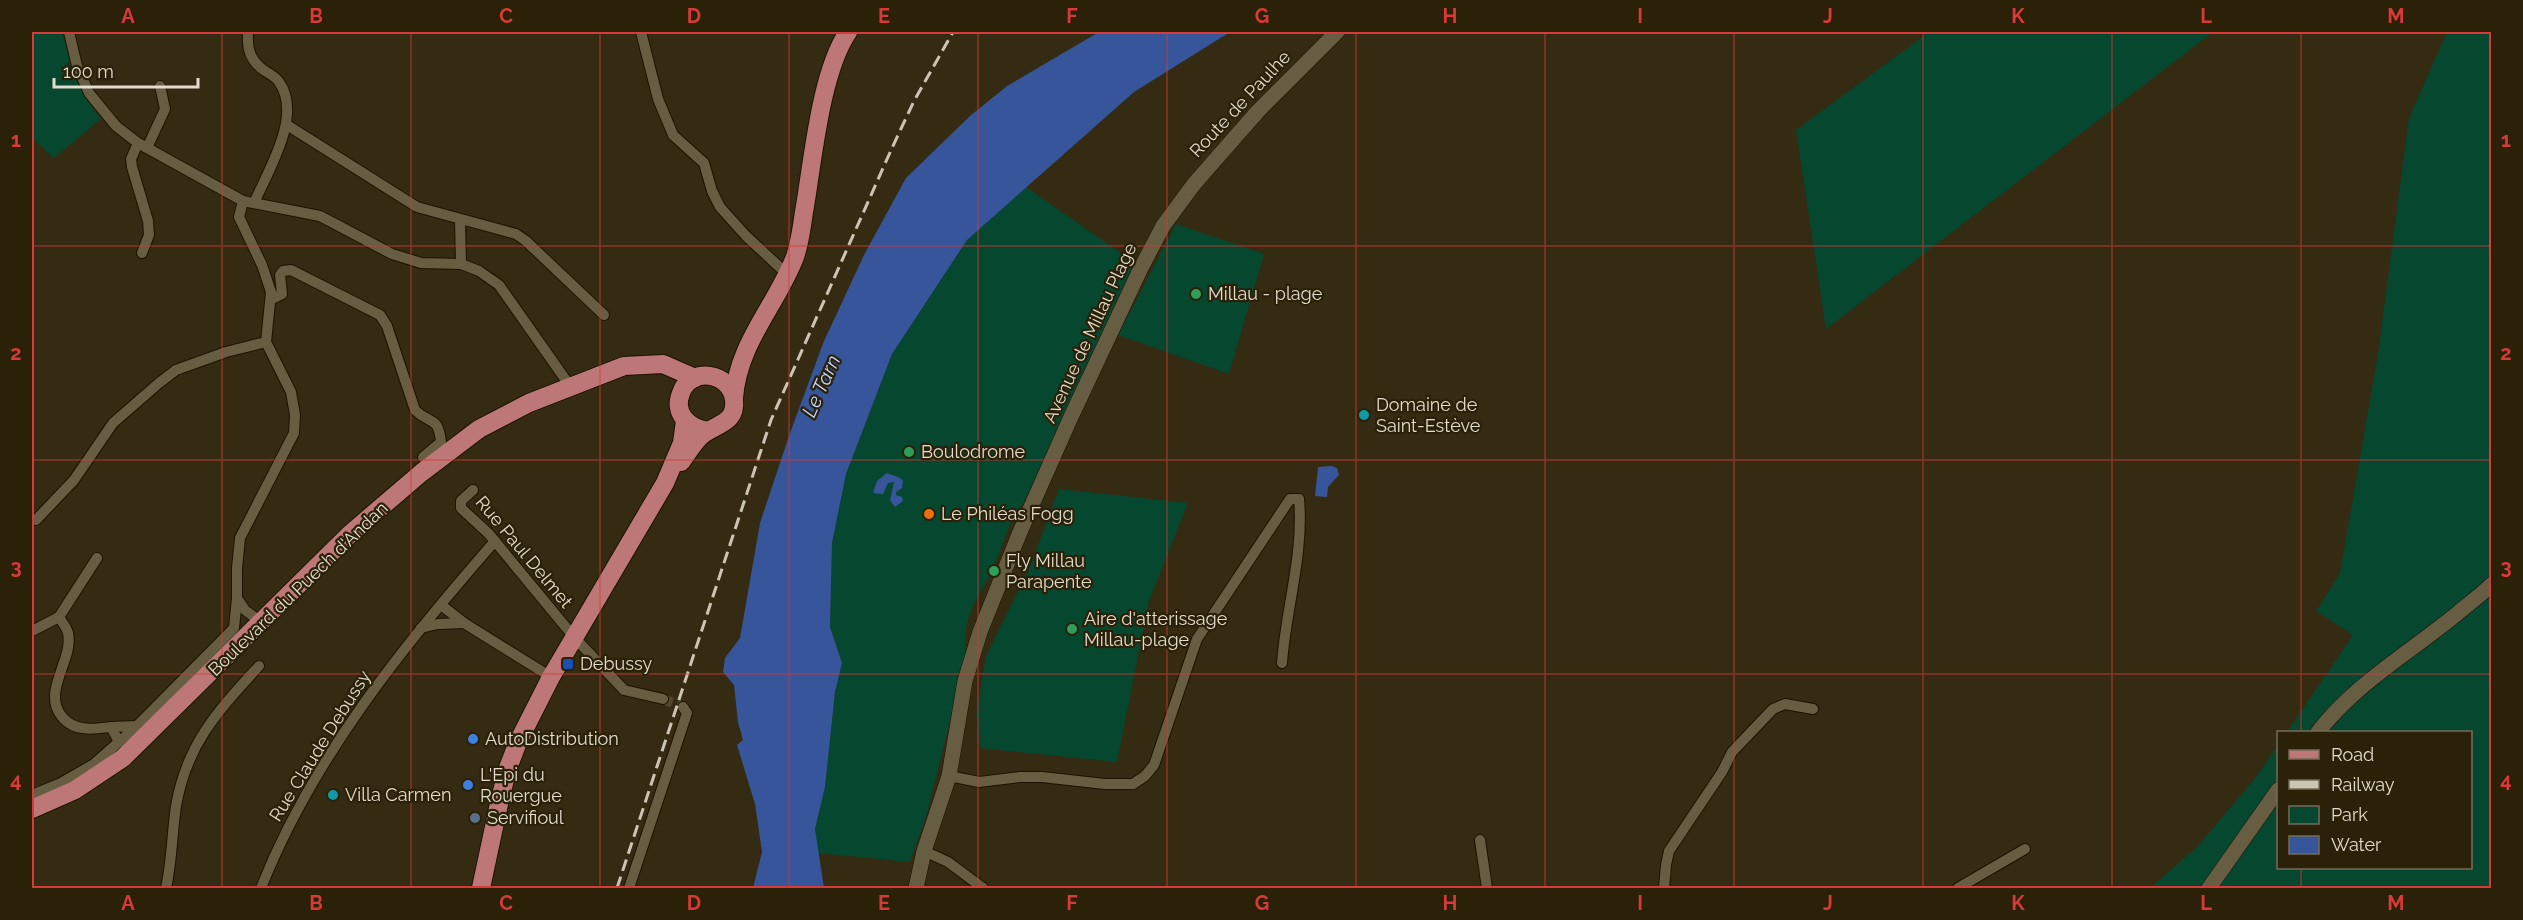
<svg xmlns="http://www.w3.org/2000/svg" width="2523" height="920" font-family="Raleway,sans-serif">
<rect width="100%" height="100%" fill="#352b12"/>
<g fill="#05472f">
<path d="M32 32H62C72 68 77 89 101 119L54 158 32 138Z"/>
<path d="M1929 32H2213L1826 329 1796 130Z"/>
<path d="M2447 32H2491V888H2150L2198 846 2256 777 2278 745V868H2470V732H2287L2353 635 2316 611 2340 573 2378 354 2409 118Z"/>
<path d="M1026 187 1135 263 1023 504C1007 524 1005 541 995 563 980 600 961 612 966 656L927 814 910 862 818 853 815 829 825 787 835 692 842 663 830 627 832 543 846 474 892 354 967 240Z"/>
<path d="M1176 224 1264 254 1229 374 1118 335Z"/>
<path d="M1059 489 1188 503 1149 601 1117 762 980 748 976 714 986 656 1029 569Z"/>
</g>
<g fill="#36559a">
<path d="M1099 32H1230L1134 92 967 240 892 354 846 474 832 543 830 627 842 663 835 692 825 787 815 829 824 888H753L762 852 755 804 737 745 743 740 738 722 734 685 723 672 725 658 740 638 760 523 790 433 824 341 865 253 906 178 970 116 1007 86Z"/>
<path d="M1332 466 1337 468 1339 475 1328 487 1327 497 1315 496 1318 467Z"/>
<path d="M887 473 900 478 903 481 902 488 896 492V495L902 497 903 501 895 507 890 500 894 482 888 483 883 494 873 493 877 481Z"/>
</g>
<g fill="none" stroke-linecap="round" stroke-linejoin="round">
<path stroke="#4f462e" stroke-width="10" stroke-dasharray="10 5" stroke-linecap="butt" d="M663 699 683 707"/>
<defs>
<g id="street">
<path d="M69 32 77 66 89 93 116 126 138 143 243 201 320 216 392 254 421 263 461 264 479 271 499 285 570 386"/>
<path d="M248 32C247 49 250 61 265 71 270 74 276 77 279 82 303 115 268 171 254 203"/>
<path d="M641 32 658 99 673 135 704 163 712 191 720 207 746 236 787 274"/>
<path d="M287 125 417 207 516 234 526 241 604 315"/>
<path d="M138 143 131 159 132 167 148 221 149 235 142 253"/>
<path d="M147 148 165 109 160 86"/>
<path d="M243 201 239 217 262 265 271 292 266 342 291 392 295 415 294 433 240 538 237 568V598L245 610 261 622"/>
<path d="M460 221 461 264"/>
<path d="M272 299 282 294 280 275 283 271 291 270 380 315 387 326 415 410C431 426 438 415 441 442L423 457"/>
<path d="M473 490 461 501V508L489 534 574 637 624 690 663 699"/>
<path d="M36 520 74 480 113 423 159 383 176 370 226 352 266 342"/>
<path d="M97 558 59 617C62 622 67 628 68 633 74 660 40 693 63 718 76 732 93 729 111 727"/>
<path d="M441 605 464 623 551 677"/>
<path d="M421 628 438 624 464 623"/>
<path d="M32 631 59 617"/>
<path d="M119 742 111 727 137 726"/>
<path d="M949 776 979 782 1020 777H1042L1105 784H1133L1145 776 1154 765 1197 639 1290 499H1299C1304 554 1286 608 1282 663"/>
<path d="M32 795 59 784 94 764 137 726 234 628 237 598"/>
<path d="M1480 840 1487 888"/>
<path d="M924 851 948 862 983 888"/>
<path d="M166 888C172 861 172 833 176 806 187 743 218 711 259 666"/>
<path d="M261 888C313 757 403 646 495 541"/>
<path d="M629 888 687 713 683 707"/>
<path d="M1664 888 1666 865 1669 851 1722 772 1732 752 1773 709 1785 704 1813 709"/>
<path d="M1958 888 2025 849"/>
</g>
<g id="secondary">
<path d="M2318 732C2357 682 2411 652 2459 612 2470 603 2482 594 2492 584"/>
<path d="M916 888 924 851 949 776 965 681 980 632 1020 532 1070 419 1140 270 1163 226 1194 184 1258 111 1337 32"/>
<path d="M2209 888 2278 790"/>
</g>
<g id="primary">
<path d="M734 398C738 343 776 306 795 257 800 242 802 227 804 212 813 161 820 74 848 32"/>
<path d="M681 462C687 454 693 444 700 437 713 424 737 425 734 400 731 372 690 366 681 393 673 413 688 428 708 431"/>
<path d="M32 809 75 790 123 758 351 533 421 473 479 429 529 403 624 366 663 364 695 378"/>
<path d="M481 888 500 799 508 768 518 742 551 677 665 483 682 443 685 421"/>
</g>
</defs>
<use href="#street" stroke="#1c1300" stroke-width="12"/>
<use href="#secondary" stroke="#1c1300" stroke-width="16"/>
<use href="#primary" stroke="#1c1300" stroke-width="20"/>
<use href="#street" stroke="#675d43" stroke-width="10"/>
<use href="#secondary" stroke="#675d43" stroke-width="15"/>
<use href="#primary" stroke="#bd7776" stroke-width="18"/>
<path stroke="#ccc5b5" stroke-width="3" stroke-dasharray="12 6" stroke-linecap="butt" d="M617 888 771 420 892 148 914 101 953 32"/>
</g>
<path fill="none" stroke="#d73a38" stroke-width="1.5" stroke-opacity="0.55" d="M222 32V888M411 32V888M600 32V888M789 32V888M978 32V888M1167 32V888M1356 32V888M1545 32V888M1734 32V888M1923 32V888M2112 32V888M2301 32V732M32 246H2492M32 460H2492M32 674H2492M2301 868V888"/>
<g fill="#2e9e5b" stroke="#2b2108" stroke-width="2">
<circle cx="1196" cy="294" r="6"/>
<circle cx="909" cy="452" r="6"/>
<circle cx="994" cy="571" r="6"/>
<circle cx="1072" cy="629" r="6"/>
</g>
<g fill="#0f9aa8" stroke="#2b2108" stroke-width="2">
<circle cx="1364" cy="415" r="6"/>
<circle cx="333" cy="795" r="6"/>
</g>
<circle fill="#e8710a" stroke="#2b2108" stroke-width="2" cx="929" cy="514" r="6"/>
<rect fill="#1a4fb4" stroke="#2b2108" stroke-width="2" x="562" y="658" width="12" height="12" rx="3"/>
<g fill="#3f7fe0" stroke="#2b2108" stroke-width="2">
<circle cx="473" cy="739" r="6"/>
<circle cx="468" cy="785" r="6"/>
</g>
<circle fill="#5c6f8a" stroke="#2b2108" stroke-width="2" cx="475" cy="818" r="6"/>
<g text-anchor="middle" stroke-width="4.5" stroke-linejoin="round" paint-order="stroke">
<g font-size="18" fill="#e2dccd" stroke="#2b2108">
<text transform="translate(1240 104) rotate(-47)" y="6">Route de Paulhe</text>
<text transform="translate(1090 333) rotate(-65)" y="6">Avenue de Millau Plage</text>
<text transform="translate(524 552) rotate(50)" y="6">Rue Paul Delmet</text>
<text transform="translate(298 589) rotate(-44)" y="6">Boulevard du Puech d'Andan</text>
<text transform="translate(320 746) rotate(-58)" y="6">Rue Claude Debussy</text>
</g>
<g font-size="18" fill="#e2dccd" stroke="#2b2108" text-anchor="start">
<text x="1208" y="300">Millau - plage</text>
<text x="1376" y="411">Domaine de<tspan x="1376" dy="21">Saint-Estève</tspan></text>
<text x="921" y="458">Boulodrome</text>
<text x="941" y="520">Le Philéas Fogg</text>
<text x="1006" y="567">Fly Millau<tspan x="1006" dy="21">Parapente</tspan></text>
<text x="1084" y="625">Aire d'atterissage<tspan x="1084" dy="21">Millau-plage</tspan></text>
<text x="580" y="670">Debussy</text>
<text x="485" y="745">AutoDistribution</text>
<text x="480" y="781">L'Epi du<tspan x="480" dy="21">Rouergue</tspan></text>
<text x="345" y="801">Villa Carmen</text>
<text x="487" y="824">Servifioul</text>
</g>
<g font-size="20" font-style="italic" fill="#c1d5fd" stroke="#2b2108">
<text transform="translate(821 386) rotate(-66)" y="7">Le Tarn</text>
</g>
</g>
<rect width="2523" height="920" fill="none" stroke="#2b2108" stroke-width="66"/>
<rect x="2277" y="731" width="195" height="138" fill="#2b2108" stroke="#746c57" stroke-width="1.5"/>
<rect x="2289" y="750" width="30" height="9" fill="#bd7776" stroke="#746c57" stroke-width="1.5"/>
<text x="2331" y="761" font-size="18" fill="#e2dccd">Road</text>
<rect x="2289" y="780" width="30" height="9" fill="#ccc5b5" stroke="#746c57" stroke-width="1.5"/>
<text x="2331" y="791" font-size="18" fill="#e2dccd">Railway</text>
<rect x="2289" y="806" width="30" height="18" fill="#05472f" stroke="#746c57" stroke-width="1.5"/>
<text x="2331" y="821" font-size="18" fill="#e2dccd">Park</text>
<rect x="2289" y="836" width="30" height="18" fill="#36559a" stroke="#746c57" stroke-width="1.5"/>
<text x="2331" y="851" font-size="18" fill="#e2dccd">Water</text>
<path d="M54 78v9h144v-9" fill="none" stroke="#e2dccd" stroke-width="3"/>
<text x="63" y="78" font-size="18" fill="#e2dccd" stroke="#2b2108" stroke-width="4.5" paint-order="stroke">100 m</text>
<rect x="33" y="33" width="2457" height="854" fill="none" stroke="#d73a38" stroke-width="2"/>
<g font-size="20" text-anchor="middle" font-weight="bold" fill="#d73a38">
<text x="128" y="23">A</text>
<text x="316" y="23">B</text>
<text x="506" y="23">C</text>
<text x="694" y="23">D</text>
<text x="884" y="23">E</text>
<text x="1072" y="23">F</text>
<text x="1262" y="23">G</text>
<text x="1450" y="23">H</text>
<text x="1640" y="23">I</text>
<text x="1828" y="23">J</text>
<text x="2018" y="23">K</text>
<text x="2206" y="23">L</text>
<text x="2396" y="23">M</text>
<text x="16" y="147">1</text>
<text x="2506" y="147">1</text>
<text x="16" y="360">2</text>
<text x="2506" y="360">2</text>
<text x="16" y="574">3</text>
<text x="2506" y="574">3</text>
<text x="16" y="787">4</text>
<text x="2506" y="787">4</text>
<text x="128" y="910">A</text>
<text x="316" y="910">B</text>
<text x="506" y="910">C</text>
<text x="694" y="910">D</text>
<text x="884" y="910">E</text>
<text x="1072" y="910">F</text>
<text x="1262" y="910">G</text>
<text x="1450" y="910">H</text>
<text x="1640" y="910">I</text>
<text x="1828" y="910">J</text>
<text x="2018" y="910">K</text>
<text x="2206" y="910">L</text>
<text x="2396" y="910">M</text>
</g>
</svg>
